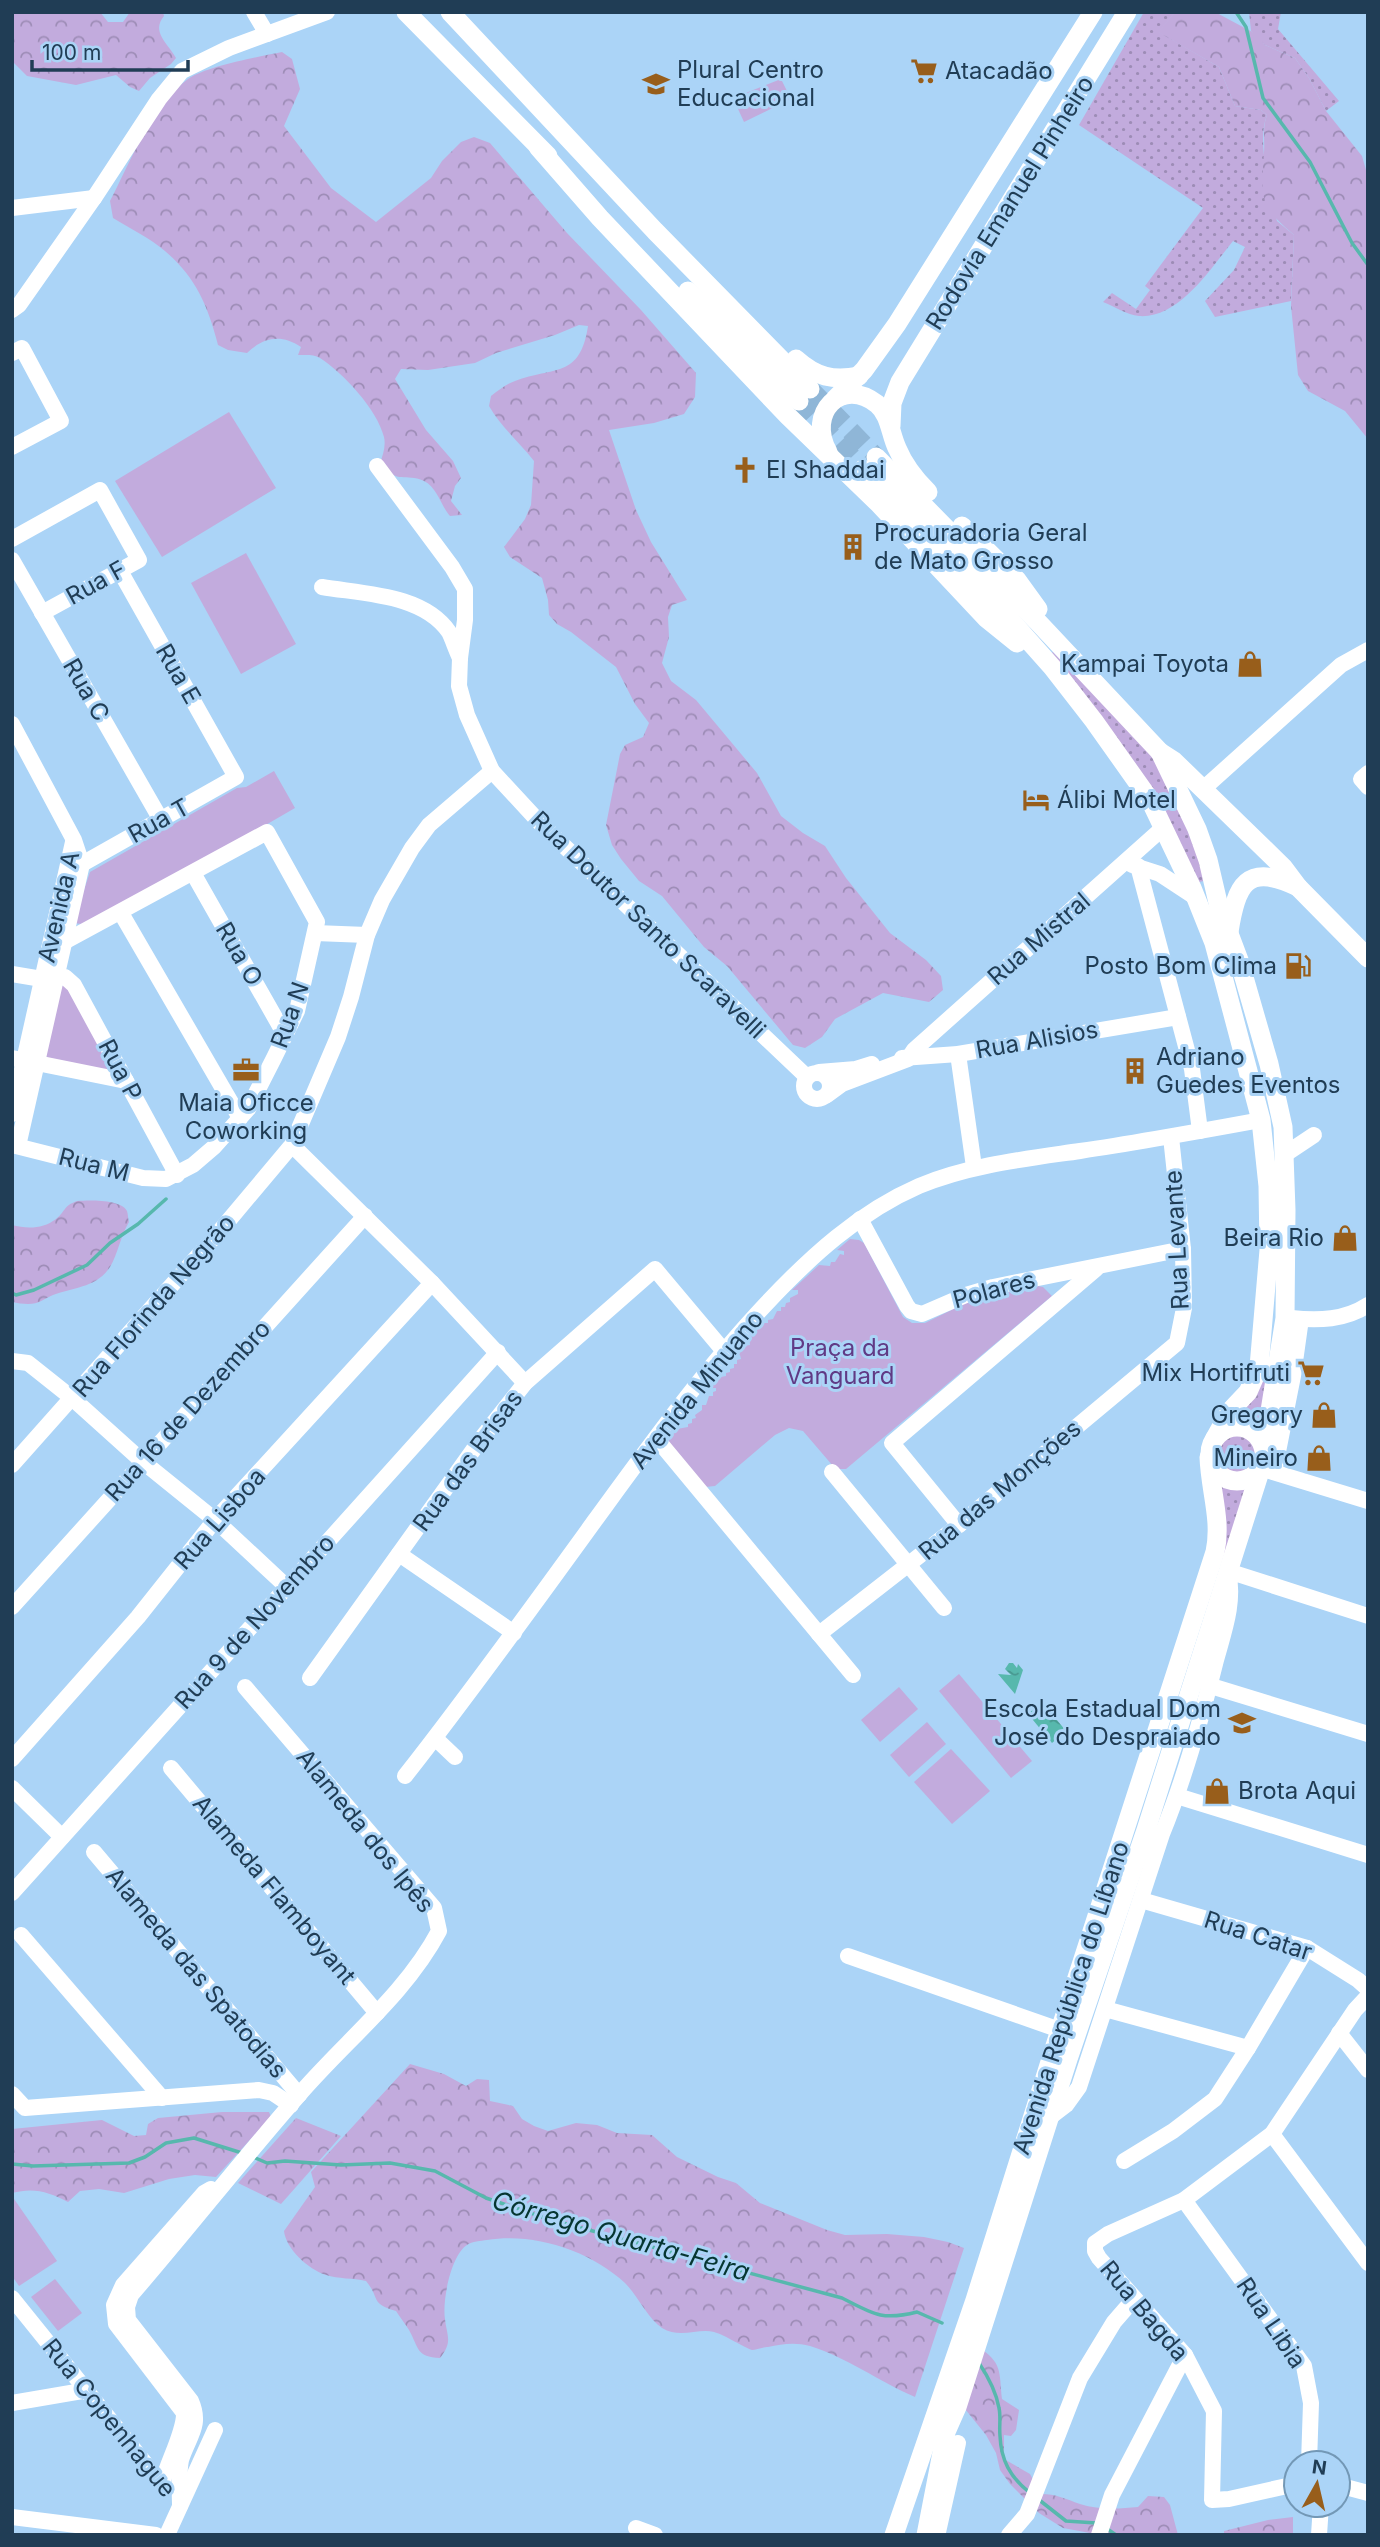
<svg xmlns="http://www.w3.org/2000/svg" width="1380" height="2547" font-family="Inter,sans-serif">
<defs>
<pattern id="grass-dots" width="8" height="8" patternUnits="userSpaceOnUse" patternTransform="scale(1.75)"><rect width="8" height="8" fill="#c2abdd"/><path d="M2 2h.1M6 6h.1" fill="none" stroke="#9d8cb6" stroke-width="1.8" stroke-linecap="round"/></pattern>
<pattern id="forest-crowns" width="20" height="18" patternUnits="userSpaceOnUse" patternTransform="scale(1.75)"><rect width="20" height="18" fill="#c2abdd"/><path d="M2 6a3 3 0 1 1 6 0M12 15a3 3 0 1 1 6 0" fill="none" stroke="#9d8cb6"/></pattern>
<pattern id="water-ripples" width="26" height="14" patternUnits="userSpaceOnUse" patternTransform="scale(1.75)"><rect width="26" height="14" fill="#57b8ad"/><path d="M2 4q2-2 4 0t4 0M15 11q2-2 4 0t4 0" fill="none" stroke="#489790"/></pattern>
</defs>
<rect width="100%" height="100%" fill="#abd4f7"/>
<g fill="url(#grass-dots)">
<path d="M1144 12H1175L1159 32 1219 67 1235 106 1261 110 1267 115C1256 142 1271 192 1277 221L1294 235 1291 301 1215 317 1205 301 1234 270 1245 247 1233 241C1211 268 1179 319 1139 316 1127 315 1114 306 1103 302L1112 293 1136 309 1150 290 1145 286 1203 208 1079 125Z"/>
<path d="M1249 12H1281L1278 29 1339 101 1326 111 1309 78 1295 58 1265 45 1251 31Z"/>
<path d="M1053 652 1148 749 1169 783 1207 880 1192 884 1049 655Z"/>
<path d="M1262 1372 1269 1373 1258 1429 1242 1423H1232Z"/>
<circle cx="1237" cy="1454" r="23"/>
<path d="M1221 1481 1238 1486 1253 1482 1227 1564 1217 1560Z"/>
</g>
<g fill="url(#forest-crowns)">
<path d="M12 12H100L108 22H123L130 12H163L164 16C151 32 167 42 176 58L171 64 150 78 139 91 130 87 116 75 76 85 27 76 12 61Z"/>
<path d="M1175 12H1215L1256 34 1265 45 1295 58 1309 78 1326 111 1362 156 1368 177V439L1345 411 1308 391 1298 375 1291 306 1294 235C1258 205 1261 197 1264 153 1265 139 1262 128 1267 115L1261 110 1235 106 1219 67 1158 32Z"/>
<path d="M282 52 292 59 300 89 284 126 331 188 376 222 431 178 442 161 461 142 474 137 490 143 567 233 641 310 696 373 695 397 684 414 654 423 609 430 636 510 651 542 687 600 672 605 668 617 669 637 662 663 671 681 696 700 757 773 781 816 803 833 825 846 846 878 890 933 926 960 941 976 943 990 929 1002 883 993 835 1019 822 1037 805 1048 793 1045 727 966 704 947 662 896 639 881 621 859 612 845 606 825 620 754 625 745 643 737 649 723 635 704 616 667 571 632 557 624 549 615 548 600 542 578 510 557 504 547 525 519 531 505 534 461C519 442 501 427 489 406L491 396C499 390 506 384 515 381 554 366 580 379 588 326L579 325 555 335 496 353 475 363 428 370 401 369 395 379 426 430 453 461 461 478 455 486 451 501 462 515 450 516C441 506 437 487 424 481 404 472 399 486 380 463 383 455 386 446 384 437 377 409 343 373 320 358 314 354 305 355 298 355L301 347C281 334 264 337 247 353L228 350 218 345C206 297 189 265 147 238 136 231 124 225 113 218L110 201C130 163 152 105 188 79 207 66 258 57 282 52Z"/>
<path d="M77 1201C89 1200 121 1199 127 1211 128 1214 128 1219 129 1222 120 1237 118 1254 110 1267 96 1288 74 1287 53 1295 44 1299 39 1304 28 1304 23 1304 17 1303 12 1302V1225C27 1229 43 1229 56 1219 66 1211 63 1206 77 1201Z"/>
<path d="M410 2064 444 2074 466 2086 477 2079 489 2080 490 2101 513 2106 522 2119 534 2126 548 2131 576 2123 597 2125 617 2133 652 2135 677 2157 718 2177 736 2183 760 2203 827 2230 845 2235 887 2234 924 2237 948 2242 964 2248 915 2397C880 2382 846 2357 810 2346 795 2342 782 2344 768 2347 764 2347 756 2350 752 2350 745 2348 725 2335 714 2332 698 2328 680 2339 662 2328 648 2319 638 2296 625 2283 591 2251 534 2232 487 2240 481 2241 472 2241 467 2245 451 2255 442 2301 445 2319 447 2337 453 2341 440 2358 416 2357 419 2348 409 2330 405 2324 400 2317 396 2311 369 2303 381 2299 366 2281 353 2278 338 2279 326 2275 308 2269 286 2249 284 2231L315 2187 311 2172Z"/>
<path d="M222 2112H269L271 2117 216 2177 195 2175 169 2179 124 2193 99 2189 80 2191 68 2202C49 2192 34 2187 12 2193V2129L102 2120 134 2136 146 2135 148 2124 158 2118Z"/>
<path d="M296 2118 341 2136 281 2204 238 2183Z"/>
<path d="M977 2346C1003 2363 999 2371 1002 2399L1019 2410 1016 2430 1011 2436 1004 2435V2459L1030 2474 1041 2494C1056 2494 1066 2499 1080 2504 1099 2510 1118 2509 1138 2507L1148 2496 1164 2497 1170 2505 1178 2535H1101L1063 2528 1039 2513 1010 2484 1000 2470 996 2453 986 2435 961 2404Z"/>
<path d="M1293 2517V2533L1307 2535H1224V2531L1268 2520Z"/>
</g>
<g fill="#c2abdd">
<path d="M781 79 791 99 744 122 733 98Z"/>
<path d="M229 412 276 488 162 557 115 481Z"/>
<path d="M246 553 296 644 241 674 191 583Z"/>
<path d="M274 771 295 808 190 869 82 924 73 923 90 872 237 788 246 787Z"/>
<path d="M57 986H66L112 1068 107 1071 48 1058 44 1055Z"/>
<path d="M850 1239 859 1240 864 1243 903 1317 912 1323H925L976 1298 1037 1286 1043 1287 1052 1296 846 1469H839L833 1466 803 1431 789 1428 775 1435 715 1486 705 1487 667 1443 677 1429 688 1427V1424L692 1423V1419L696 1418 695 1415 702 1410V1405H706L709 1396H713V1392L716 1391V1388H708L716 1378 726 1376V1373L730 1372V1369L734 1368V1364H737V1360L741 1359 740 1355 732 1356 735 1351 743 1350V1346L750 1345 749 1337 745 1338 759 1323H768V1320L773 1319 777 1311H781V1307H785L786 1303 790 1302V1298L798 1294V1290H792L819 1265 830 1266 831 1262H835L840 1254 844 1255V1251L837 1250Z"/>
<path d="M959 1674 1032 1761 1011 1778 939 1691Z"/>
<path d="M899 1687 918 1709 880 1742 861 1720Z"/>
<path d="M927 1722 946 1744 909 1777 890 1755Z"/>
<path d="M951 1749 990 1791 952 1824 914 1782Z"/>
<path d="M12 2196 57 2261 19 2286 12 2276Z"/>
<path d="M55 2279 82 2313 58 2331 31 2297Z"/>
</g>
<g fill="url(#water-ripples)">
<path d="M1009 1663H1013L1017 1668 1018 1664 1023 1670 1015 1694 998 1674 1011 1675 1005 1669Z"/>
<path d="M1042 1702 1066 1731 1052 1743 1028 1714Z"/>
</g>
<g fill="none" stroke-linecap="round" stroke-linejoin="round">
<g stroke="#57b8ad" stroke-width="3.5">
<path d="M1236 12 1246 27 1263 98 1310 162 1352 243 1368 265"/>
<path d="M12 1293 16 1295 34 1290 87 1265 110 1243 138 1224 166 1199"/>
<path d="M253 2157 267 2163 285 2161 341 2165 390 2163 435 2171 486 2198 548 2219 842 2298C873 2314 882 2321 917 2312L942 2323"/>
<path d="M12 2164 33 2166 129 2163 145 2157 166 2143 194 2138 242 2153"/>
<path d="M979 2363C989 2378 996 2391 999 2408 1001 2417 999 2427 1000 2436 1001 2460 1010 2477 1029 2492"/>
<path d="M1038 2499 1066 2521 1096 2523"/>
<path d="M1106 2528 1116 2535"/>
</g>
<g stroke="#8fb6d7" stroke-width="19" stroke-dasharray="19 10" stroke-linecap="butt">
<path d="M810 389 876 457"/>
<path d="M799 401 863 469"/>
</g>
<g stroke="#fff" stroke-width="16">
<path d="M254 12 267 34"/>
<path d="M12 208 94 198"/>
<path d="M12 310 19 305 94 198 159 99 182 71 229 48 327 12"/>
<path d="M12 353 22 348 61 421 12 447"/>
<path d="M377 466 452 567 465 589V620L460 658 459 686 467 715 492 771 541 824 807 1077"/>
<path d="M12 539 100 490 139 560 42 613"/>
<path d="M12 560 161 820"/>
<path d="M322 587C363 594 423 594 449 632 453 640 456 650 460 658"/>
<path d="M12 724 74 840 82 864 18 1146"/>
<path d="M1368 773 1361 779 1368 787"/>
<path d="M1203 789 1341 665 1368 650"/>
<path d="M82 864 236 777 120 571"/>
<path d="M1132 865 1160 874 1195 897"/>
<path d="M1138 866 1192 1069 1200 1131"/>
<path d="M193 873 285 1035"/>
<path d="M121 913 240 1118"/>
<path d="M315 933 367 935"/>
<path d="M12 974 42 979 65 977 74 985 177 1175"/>
<path d="M958 1054 974 1167"/>
<path d="M12 1058 126 1081"/>
<path d="M902 1058 958 1054 1178 1017"/>
<path d="M819 1072 856 1069 872 1064"/>
<circle cx="817" cy="1086" r="13"/>
<path d="M827 1095 842 1084 908 1059 914 1050 1164 827"/>
<path d="M12 1114 73 842"/>
<path d="M12 1145 143 1178 166 1179 193 1165 214 1147 248 1109 274 1058 297 1011 317 922 267 832 64 942"/>
<path d="M292 1145 432 1283 525 1383"/>
<path d="M1284 1155 1314 1135"/>
<path d="M860 1219 907 1306 911 1311 922 1314 966 1295 993 1287 1183 1249"/>
<path d="M1291 1318C1319 1321 1345 1320 1368 1305"/>
<path d="M12 1361 28 1363 72 1398 142 1461 215 1520 287 1587"/>
<path d="M656 1438 853 1675"/>
<path d="M12 1465 219 1232 292 1145 338 1037 351 997 367 935 382 900 412 848 429 825 492 771"/>
<path d="M1263 1469 1368 1501"/>
<path d="M832 1472 944 1608"/>
<path d="M1274 1472 1293 1376 1301 1319"/>
<path d="M959 1525 892 1443 1096 1269"/>
<path d="M399 1554 514 1633"/>
<path d="M12 1607 365 1216"/>
<path d="M819 1634 959 1525 1177 1343 1184 1308 1183 1249 1171 1137"/>
<path d="M310 1678 484 1435 525 1383 655 1269 723 1350"/>
<path d="M1211 1686 1368 1734"/>
<path d="M435 1738 455 1757"/>
<path d="M12 1759 138 1617 215 1520 432 1283"/>
<path d="M171 1768 377 2013"/>
<path d="M405 1776C471 1692 533 1606 596 1519 650 1445 703 1371 766 1304 810 1257 859 1212 919 1186 970 1165 1025 1159 1080 1151 1141 1142 1201 1131 1261 1120"/>
<path d="M12 1788 62 1837"/>
<path d="M1177 1796 1368 1855"/>
<path d="M94 1852 299 2095"/>
<path d="M12 1893 498 1352"/>
<path d="M1141 1900 1307 1948 1358 1980 1368 1989"/>
<path d="M21 1935 162 2098"/>
<path d="M848 1956 1060 2030"/>
<path d="M1105 2009 1248 2048 1307 1948"/>
<path d="M1339 2033 1368 2070"/>
<path d="M12 2094 25 2108 259 2090 273 2093 291 2105"/>
<path d="M1049 2118 1066 2105 1079 2087 1162 1834C1185 1778 1201 1720 1216 1660 1224 1631 1235 1602 1228 1571L1368 1616"/>
<path d="M1272 2134 1368 2263"/>
<path d="M1124 2161 1173 2131 1215 2099 1248 2048"/>
<path d="M1184 2200 1304 2366 1311 2403 1309 2463"/>
<path d="M12 2298 165 2488"/>
<path d="M12 2403 88 2390"/>
<path d="M162 2484C167 2463 185 2431 184 2413L116 2324 114 2305 123 2285 204 2193 211 2189"/>
<path d="M1296 2484 1229 2499 1212 2500 1214 2411 1185 2355 1099 2258 1095 2251V2243L1108 2234 1184 2200 1272 2134 1355 2010 1368 1996"/>
<path d="M1338 2485 1368 2493"/>
<path d="M180 2506C180 2491 178 2475 181 2460 188 2437 202 2426 191 2401L128 2320 127 2307 131 2295C188 2229 241 2161 298 2096 345 2041 405 1995 439 1931L434 1908 245 1687"/>
<path d="M12 2517 156 2535"/>
<path d="M636 2528 655 2535"/>
<path d="M938 2532 958 2443"/>
<path d="M167 2535 215 2430"/>
<path d="M1009 2535 1027 2514 1080 2378 1114 2322 1134 2299"/>
<path d="M1099 2535 1112 2495 1185 2355"/>
<path d="M1319 2535 1321 2505"/>
</g>
<g stroke="#fff" stroke-width="19">
<path d="M406 12 548 156"/>
<path d="M450 12 655 231 810 389"/>
<path d="M538 147 600 218 788 416 879 504 986 618 1017 643"/>
<path d="M688 291 799 401"/>
<path d="M796 359C816 377 833 381 859 376"/>
<path d="M835 399 864 370 897 324 1093 12"/>
<path d="M891 426 892 403 900 382 1127 12"/>
<path d="M828 452C806 413 842 376 877 404 890 415 890 433 897 448 904 465 915 479 928 492"/>
<path d="M876 457 1037 621 1160 752 1174 761 1283 867 1298 887 1368 958"/>
<path d="M863 469 982 588 1052 667 1094 721 1150 800 1192 888 1214 943 1261 1120 1268 1186 1269 1250 1259 1367 1248 1392 1230 1411 1215 1438"/>
<path d="M962 526 1017 580 1038 609"/>
<path d="M1160 752 1197 829 1208 860 1219 907 1239 960 1269 1064 1283 1127 1286 1210 1285 1318 1264 1448"/>
<path d="M1229 932C1236 885 1246 862 1298 887"/>
<circle cx="1237" cy="1454" r="27"/>
<path d="M894 2535 975 2300 1060 2030 1215 1552C1222 1520 1210 1490 1209 1457"/>
<path d="M926 2535 946 2432 957 2407 1068 2059 1146 1830 1263 1462"/>
</g>
</g>
<defs>
<symbol id="supermarket-bare" viewBox="-9 -9 18 18"><path d="M-6-5.5h2.5l.6 2H6L4.5 2H-2.5L-4.4-4H-6ZM-1.5 3.2a1.3 1.3 0 1 0 .1 0ZM3 3.2a1.3 1.3 0 1 0 .1 0Z" fill="#985e1b" stroke="#abd4f7" stroke-width="2.5" paint-order="stroke"/></symbol>
<symbol id="school-bare" viewBox="-9 -9 18 18"><path d="M0-5L7-2L0 1L-7-2ZM-4 1L0 2.5L4 1V4Q0 6-4 4Z" fill="#985e1b" stroke="#abd4f7" stroke-width="2.5" paint-order="stroke"/></symbol>
<symbol id="church-bare" viewBox="-9 -9 18 18"><path d="M-1.2-6h2.4v3.5h3.3v2.4h-3.3V6h-2.4V-.1h-3.3v-2.4h3.3Z" fill="#985e1b" stroke="#abd4f7" stroke-width="2.5" paint-order="stroke"/></symbol>
<symbol id="building-bare" viewBox="-9 -9 18 18"><path d="M-4-6H4V6H1V3H-1V6H-4ZM-2.5-4.3h1.7v1.8h-1.7ZM.8-4.3h1.7v1.8H.8ZM-2.5-1h1.7V.8h-1.7ZM.8-1h1.7V.8H.8Z" fill="#985e1b" stroke="#abd4f7" stroke-width="2.5" paint-order="stroke"/></symbol>
<symbol id="shop-bare" viewBox="-9 -9 18 18"><path d="M-5-2.5h2.3a2.7 3.5 0 0 1 5.4 0H5L5.5 6h-11ZM-1.5-2.5h3a1.5 2.3 0 0 0-3 0Z" fill="#985e1b" stroke="#abd4f7" stroke-width="2.5" paint-order="stroke"/></symbol>
<symbol id="hotel-bare" viewBox="-9 -9 18 18"><path d="M-6-4.5h1.5V1H6V5H4.5V3h-9V5H-6ZM-4 0a1.8 1.8 0 1 1 3.6 0ZM.5 0V-2.5h3Q6-2.5 6 0Z" fill="#985e1b" stroke="#abd4f7" stroke-width="2.5" paint-order="stroke"/></symbol>
<symbol id="fuel-bare" viewBox="-9 -9 18 18"><path d="M-5.5-6h7V0h2V4h1.3V-2.5L3-4.5l.8-.8L6-3V5H2.5V1h-1V6h-7ZM-4.2-4.7v3.2H.2V-4.7Z" fill="#985e1b" stroke="#abd4f7" stroke-width="2.5" paint-order="stroke"/></symbol>
<symbol id="office-bare" viewBox="-9 -9 18 18"><path d="M-6-3h4V-5.5h4V-3h4V5H-6ZM-1-4.5V-3h2v-1.5ZM-6 0V1H6V0Z" fill="#985e1b" stroke="#abd4f7" stroke-width="2.5" paint-order="stroke"/></symbol>
</defs>
<g fill-rule="evenodd">
<use href="#supermarket-bare" x="905" y="52" width="38" height="38"/>
<use href="#school-bare" x="637" y="65" width="38" height="38"/>
<use href="#church-bare" x="726" y="451" width="38" height="38"/>
<use href="#building-bare" x="834" y="528" width="38" height="38"/>
<use href="#shop-bare" x="1231" y="645" width="38" height="38"/>
<use href="#hotel-bare" x="1017" y="781" width="38" height="38"/>
<use href="#fuel-bare" x="1279" y="947" width="38" height="38"/>
<use href="#office-bare" x="227" y="1051" width="38" height="38"/>
<use href="#building-bare" x="1116" y="1052" width="38" height="38"/>
<use href="#shop-bare" x="1326" y="1219" width="38" height="38"/>
<use href="#supermarket-bare" x="1292" y="1354" width="38" height="38"/>
<use href="#shop-bare" x="1305" y="1396" width="38" height="38"/>
<use href="#shop-bare" x="1300" y="1439" width="38" height="38"/>
<use href="#school-bare" x="1223" y="1704" width="38" height="38"/>
<use href="#shop-bare" x="1198" y="1772" width="38" height="38"/>
</g>
<g text-anchor="middle" stroke-width="6" stroke-linejoin="round" paint-order="stroke">
<g font-size="24" fill="#203d55" stroke="#abd4f7" text-anchor="start">
<text x="677" y="78">Plural Centro<tspan x="677" dy="28">Educacional</tspan></text>
<text x="945" y="79">Atacadão</text>
<text x="766" y="478">El Shaddai</text>
<text x="874" y="541">Procuradoria Geral<tspan x="874" dy="28">de Mato Grosso</tspan></text>
<text x="1229" y="672" text-anchor="end">Kampai Toyota</text>
<text x="1057" y="808">Álibi Motel</text>
<text x="1277" y="974" text-anchor="end">Posto Bom Clima</text>
<text x="1156" y="1065">Adriano<tspan x="1156" dy="28">Guedes Eventos</tspan></text>
<text x="246" y="1111" text-anchor="middle">Maia Oficce<tspan x="246" dy="28">Coworking</tspan></text>
<text x="1324" y="1246" text-anchor="end">Beira Rio</text>
<text x="1290" y="1381" text-anchor="end">Mix Hortifruti</text>
<text x="1303" y="1423" text-anchor="end">Gregory</text>
<text x="1298" y="1466" text-anchor="end">Mineiro</text>
<text x="1221" y="1717" text-anchor="end">Escola Estadual Dom<tspan x="1221" dy="28">José do Despraiado</tspan></text>
<text x="1238" y="1799">Brota Aqui</text>
</g>
<g font-size="24" fill="#203d55" stroke="#abd4f7">
<text transform="translate(1010 203) rotate(-58)" y="8">Rodovia Emanuel Pinheiro</text>
<text transform="translate(96 583) rotate(-29)" y="8">Rua F</text>
<text transform="translate(178 674) rotate(60)" y="8">Rua E</text>
<text transform="translate(86 690) rotate(60)" y="8">Rua C</text>
<text transform="translate(159 821) rotate(-29)" y="8">Rua T</text>
<text transform="translate(59 907) rotate(-77)" y="8">Avenida A</text>
<text transform="translate(648 925) rotate(44)" y="8">Rua Doutor Santo Scaravelli</text>
<text transform="translate(1039 939) rotate(-41)" y="8">Rua Mistral</text>
<text transform="translate(239 954) rotate(60)" y="8">Rua O</text>
<text transform="translate(290 1015) rotate(-70)" y="8">Rua N</text>
<text transform="translate(1037 1040) rotate(-10)" y="8">Rua Alisios</text>
<text transform="translate(120 1070) rotate(62)" y="8">Rua P</text>
<text transform="translate(94 1165) rotate(14)" y="8">Rua M</text>
<text transform="translate(1177 1240) rotate(-93)" y="8">Rua Levante</text>
<text transform="translate(994 1290) rotate(-15)" y="8">Polares</text>
<text transform="translate(154 1306) rotate(-49)" y="8">Rua Florinda Negrão</text>
<text transform="translate(697 1390) rotate(-51)" y="8">Avenida Minuano</text>
<text transform="translate(188 1411) rotate(-48)" y="8">Rua 16 de Dezembro</text>
<text transform="translate(468 1461) rotate(-54)" y="8">Rua das Brisas</text>
<text transform="translate(1000 1490) rotate(-40)" y="8">Rua das Monções</text>
<text transform="translate(220 1519) rotate(-49)" y="8">Rua Lisboa</text>
<text transform="translate(255 1622) rotate(-48)" y="8">Rua 9 de Novembro</text>
<text transform="translate(365 1831) rotate(51)" y="8">Alameda dos Ipês</text>
<text transform="translate(274 1890) rotate(50)" y="8">Alameda Flamboyant</text>
<text transform="translate(1258 1936) rotate(18)" y="8">Rua Catar</text>
<text transform="translate(196 1973) rotate(50)" y="8">Alameda das Spatodias</text>
<text transform="translate(1071 1998) rotate(-72)" y="8">Avenida República do Líbano</text>
<text transform="translate(1144 2311) rotate(50)" y="8">Rua Bagda</text>
<text transform="translate(1271 2323) rotate(56)" y="8">Rua Libia</text>
<text transform="translate(109 2418) rotate(51)" y="8">Rua Copenhague</text>
</g>
<g font-size="24" fill="#603a85" stroke="#abd4f7">
<text x="840" y="1356">Praça da<tspan x="840" dy="28">Vanguard</tspan></text>
</g>
<g font-size="26" font-style="italic" fill="#063631" stroke="#abd4f7">
<text transform="translate(621 2236) rotate(16)" y="9">Córrego Quarta-Feira</text>
</g>
</g>
<rect width="1380" height="2547" fill="none" stroke="#203d55" stroke-width="28"/>
<g transform="translate(1317 2484) rotate(8)"><circle r="33" fill="#abd4f7" stroke="#7398b6" stroke-width="2"/>
<path d="M0-5L12 26L0 18L-12 26Z" fill="#985e1b"/>
<text y="-10" font-size="19" font-weight="bold" text-anchor="middle" fill="#203d55">N</text>
</g>
<path d="M32 60v10h156v-10" fill="none" stroke="#203d55" stroke-width="3.5"/>
<text x="42" y="60" font-size="21" fill="#203d55" stroke="#abd4f7" stroke-width="5" paint-order="stroke">100 m</text>
</svg>
